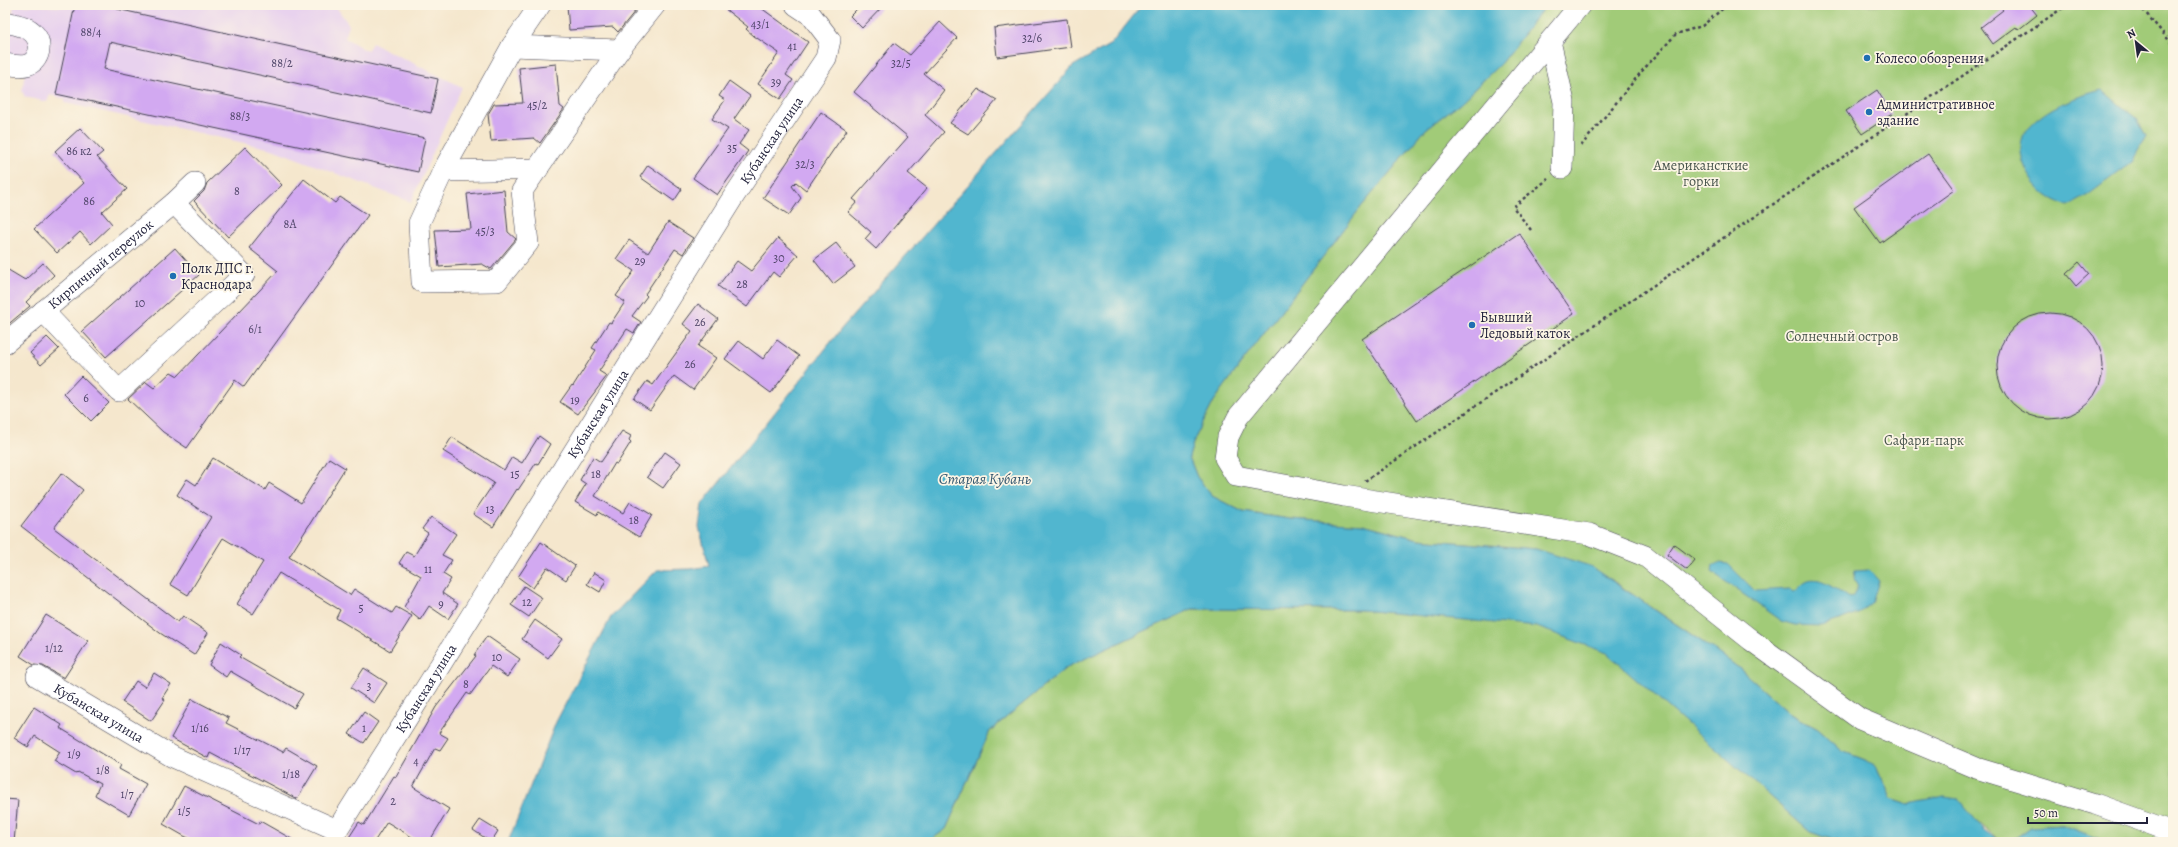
<svg xmlns="http://www.w3.org/2000/svg" width="2178" height="847" font-family="Alegreya,serif">
<rect width="100%" height="100%" fill="#fcf5e5"/>
<filter id="ink" filterUnits="userSpaceOnUse"><feTurbulence type="fractalNoise" baseFrequency=".025" numOctaves="2"/><feDisplacementMap in="SourceGraphic" scale="8" xChannelSelector="R" yChannelSelector="G"/><feConvolveMatrix kernelMatrix="1 2 1 2 8 2 1 2 1" color-interpolation-filters="sRGB"/></filter>
<filter id="wash" filterUnits="userSpaceOnUse"><feTurbulence type="fractalNoise" baseFrequency=".012" numOctaves="4" result="noise"/><feDisplacementMap in="SourceGraphic" scale="16" xChannelSelector="R" yChannelSelector="G"/><feGaussianBlur stdDeviation="0.9" result="paint"/><feColorMatrix in="noise" values="0 0 0 0 0 0 0 0 0 0 0 0 0 0 0 0 0 1.4 0 .05"/><feComposite in="paint" operator="in"/></filter>
<g filter="url(#wash)">
<rect width="100%" height="100%" fill="#f5e7cd"/>
<path fill="#e8d2ee" d="M14 5 69 7 70 5H335L349 25 345 38 367 51 372 43 462 87 411 202 272 149 65 103V99L50 95 47 102 25 97 22 91 25 73 5 55Z"/>
<g fill="#a1cb78" stroke="#62765a">
<path d="M1546 5H2173V842H2107L2063 825 2031 827 2014 839 1999 840 1977 821 1926 802 1909 804 1891 798 1877 768 1865 760 1842 751 1818 729 1790 714 1740 669 1720 654 1613 581 1536 549 1418 539 1363 524 1290 519 1243 512 1212 496 1197 477 1189 457 1194 440 1214 401 1240 365 1361 207 1426 129 1461 102 1501 63Z"/>
<path d="M1192 609 1361 610 1537 626 1607 652 1810 832 1840 842H928L946 829 990 731 1067 667Z"/>
</g>
<g fill="#51b6cf" stroke="#3a6c85">
<path d="M1142 5H1546L1501 63 1461 102 1426 129 1361 207 1240 365 1214 401 1194 440 1189 457 1197 477 1212 496 1243 512 1290 519 1363 524 1418 539 1536 549 1590 566 1720 654 1740 669 1790 714 1818 729 1842 751 1865 760 1877 768 1891 798 1909 804 1944 797 1958 799 1985 831 1999 840 2014 839 2031 827 2063 825 2107 842H1840L1810 832 1607 653 1537 627 1361 610 1192 609 1067 667 990 731 946 829 928 842H508L556 722 611 617 657 570 690 569 709 566 699 527 702 504 842 328 1073 66 1111 44Z"/>
<path d="M2102 90 2137 119 2146 136 2132 162 2088 195 2068 206C2062 203 2056 201 2051 198 2030 185 2009 149 2029 127 2047 107 2077 96 2102 90Z"/>
<path d="M1718 563 1728 564 1755 591 1790 589 1794 592C1799 589 1802 584 1806 582 1820 575 1837 591 1849 598L1853 596 1858 586 1854 579 1855 571 1869 570 1879 581 1872 602 1860 612 1842 619 1822 626 1795 625 1781 621 1712 572 1713 566Z"/>
</g>
<g id="blocks">
<g fill="#d2a9f1">
<path d="M75 5H118L117 9 438 79 431 113 110 42 104 69 425 138 418 172 56 94Z"/>
<path d="M567 5H640L618 32 613 27 569 30Z"/>
<path d="M720 5H757L808 42 786 75 793 80 780 99 758 84 779 53 754 36 746 29 748 27Z"/>
<path d="M861 5H884L862 28 850 16Z"/>
<path d="M1999 5H2029L2037 15 2018 30 2016 27 1993 44 1981 27 2003 10Z"/>
<path d="M1067 19 1071 47 997 57 994 28Z"/>
<path d="M940 22 957 38 924 74 944 90 925 115 944 132 908 173 927 188 876 249 865 239 871 232 848 212 857 202 853 199 908 137 854 92 894 43 910 55Z"/>
<path d="M556 64 560 106 564 109 540 143 534 138 491 141 488 114 494 104 523 103 519 68Z"/>
<path d="M729 81 750 96 734 119 749 130 739 144 748 151 717 195 693 178 728 129 712 119 725 100 719 96Z"/>
<path d="M978 89 997 100 968 134 950 123Z"/>
<path d="M1877 90 1892 114 1862 134 1846 111Z"/>
<path d="M821 112 847 130 806 190 796 182 792 186 801 198 789 215 763 198Z"/>
<path d="M80 128 103 152 97 157 127 189 102 212 112 224 91 244 80 232 57 253 34 229 84 183 55 151Z"/>
<path d="M245 147 282 185 228 237 194 201 204 191 207 183Z"/>
<path d="M1928 154 1954 190 1880 243 1854 207Z"/>
<path d="M648 165 682 189 674 201 640 177Z"/>
<path d="M304 179 335 203 340 197 368 215 244 387 235 380 187 448 163 432 128 399 146 382 154 388 171 372 178 376 278 271 249 248Z"/>
<path d="M504 190 508 232 516 239 491 269 482 264 439 267 435 230 471 229 467 194Z"/>
<path d="M668 222 693 238 683 254 675 249 645 294 647 296 632 316 641 322 634 333 627 329 599 371 607 376 578 414 560 402 572 385 573 386 596 350 592 348 609 322 611 323 625 302 616 296 634 271 616 259 629 240 648 253Z"/>
<path d="M1519 233 1574 314 1417 421 1362 339Z"/>
<path d="M778 238 798 255 779 277 773 272 747 307 718 286 737 261 751 271Z"/>
<path d="M836 243 855 267 833 284 814 260Z"/>
<path d="M175 248 199 275 106 357 82 331Z"/>
<path d="M2079 262 2089 274 2076 286 2066 274Z"/>
<path d="M43 263 54 275 26 302 30 306 5 327V268L25 280Z"/>
<path d="M698 304 718 319 698 346 716 358 693 390 674 376 650 410 634 399 647 381 653 385 692 331 683 324Z"/>
<circle cx="2050" cy="366" r="53"/>
<path d="M47 337 59 349 41 365 30 353Z"/>
<path d="M777 340 799 356 771 393 725 359 739 341 763 359Z"/>
<path d="M81 376 109 403 91 421 64 394Z"/>
<path d="M622 431 631 436 629 440 631 442 617 464 615 463 595 496 623 513 630 502 652 515 639 537 598 512 597 515 575 502 586 484 580 480 593 457 601 462Z"/>
<path d="M539 436 550 444 538 464 536 463 518 490 517 489 493 527 473 514 494 483 443 451 452 437 504 470 512 457 522 463Z"/>
<path d="M665 452 681 463 663 488 647 477Z"/>
<path d="M213 458 265 490 269 483 301 503 329 458 345 468 289 557 350 595 354 589 392 613 396 607 412 616 390 651 336 618 340 610 279 573 253 614 237 604 263 562 223 538 188 595 170 584 211 517 177 495 187 479 196 485Z"/>
<path d="M62 473 83 490 54 528 178 622 183 616 208 633 194 655 160 633 21 526Z"/>
<path d="M431 517 456 534 442 555 452 560 443 574 451 579 442 593 458 604 448 619 429 606 420 620 404 607 421 576 399 563 406 552 414 556 428 533 422 529Z"/>
<path d="M541 542 575 566 566 580 547 567 533 588 518 577Z"/>
<path d="M1674 544 1695 560 1687 570 1667 555Z"/>
<path d="M594 572 606 580 600 592 587 584Z"/>
<path d="M524 586 542 598 529 617 511 605Z"/>
<path d="M46 615 88 641 64 678 43 666 34 665 20 656Z"/>
<path d="M535 620 562 639 548 658 522 639Z"/>
<path d="M487 636 520 659 507 677 491 666 470 695 467 693 439 733 448 738 440 750 435 748 413 787 449 809 429 842H420L387 822 374 842H346L359 822 364 825 394 776 396 777 436 707 476 656 474 655Z"/>
<path d="M221 642 241 655 239 657 303 694 294 708 230 671 226 677 209 665Z"/>
<path d="M364 668 387 683 374 703 351 688Z"/>
<path d="M154 673 171 684 162 698 165 700 151 721 122 702 136 681 145 687Z"/>
<path d="M192 699 229 718 226 723 283 752 286 748 317 766 297 799 210 753 208 758 171 738Z"/>
<path d="M34 707 62 725 60 728 121 765 119 769 146 784 129 815 95 795 100 784 78 772 76 774 54 761 60 752 35 736 28 747 14 738Z"/>
<path d="M364 712 378 722 364 743 349 734Z"/>
<path d="M184 786 259 824 260 821 297 842H197L184 836 163 824Z"/>
<path d="M5 799 18 800 14 842H5Z"/>
<path d="M480 820 498 831 491 842 473 830Z"/>
</g>
</g>
</g>
<g filter="url(#ink)">
<use href="#blocks" fill-opacity="0" stroke="#424051" stroke-width="1"/>
<g fill="none" stroke-linecap="round" stroke-linejoin="round">
<defs>
<g id="minor">
<path d="M540 5 512 46 443 171 419 223 422 282 497 281 528 243 522 191 619 50 655 5"/>
<path d="M1580 5 1238 417 1228 437 1225 458 1236 476 1344 496 1589 534 1645 556 1751 640 1860 719 1976 768 2095 804 2173 832"/>
<path d="M5 22C14 24 28 26 34 34 43 43 40 61 27 65 20 67 12 65 5 64"/>
<path d="M1550 41 1564 102 1562 168"/>
<path d="M512 46 619 50"/>
<path d="M443 171 538 169"/>
<path d="M43 311 119 391 244 275 174 203"/>
<path id="s1" d="M5 343 174 203 195 183"/>
<path id="s2" d="M37 676 173 757 337 830 732 199 826 58 830 40 811 15 796 5"/>
</g>
</defs>
<use href="#minor" stroke="#424051" stroke-width="22"/>
<g stroke="#424051" stroke-width="2.5" stroke-dasharray="3 3" stroke-linecap="butt">
<path d="M2139 5 2173 45"/>
<path d="M1581 146 1642 71 1676 34 1702 26 1727 5"/>
<path d="M1531 230 1513 207 1548 179"/>
<path d="M1365 481 2067 5"/>
</g>
<use href="#minor" stroke="#fff" stroke-width="21"/>
</g>
</g>
<g fill="#1f6fb2" stroke="#fcf5e5" stroke-width="1.5">
<circle cx="1867" cy="58" r="4"/>
<circle cx="1869" cy="112" r="4"/>
<circle cx="173" cy="276" r="4"/>
<circle cx="1472" cy="325" r="4"/>
</g>
<g text-anchor="middle" stroke-width="3.5" stroke-linejoin="round" paint-order="stroke">
<g font-size="12" fill="#4e4468">
<text x="760" y="28">43/1</text>
<text x="91" y="36">88/4</text>
<text x="1032" y="42">32/6</text>
<text x="792" y="50">41</text>
<text x="282" y="67">88/2</text>
<text x="901" y="67">32/5</text>
<text x="776" y="86">39</text>
<text x="537" y="109">45/2</text>
<text x="240" y="120">88/3</text>
<text x="732" y="152">35</text>
<text x="79" y="155">86 к2</text>
<text x="805" y="168">32/3</text>
<text x="237" y="195">8</text>
<text x="89" y="205">86</text>
<text x="290" y="228">8А</text>
<text x="485" y="235">45/3</text>
<text x="779" y="262">30</text>
<text x="640" y="265">29</text>
<text x="742" y="288">28</text>
<text x="140" y="307">10</text>
<text x="700" y="326">26</text>
<text x="255" y="333">6/1</text>
<text x="690" y="368">26</text>
<text x="86" y="402">6</text>
<text x="575" y="404">19</text>
<text x="515" y="478">15</text>
<text x="596" y="478">18</text>
<text x="490" y="513">13</text>
<text x="634" y="524">18</text>
<text x="428" y="573">11</text>
<text x="527" y="606">12</text>
<text x="441" y="608">9</text>
<text x="361" y="612">5</text>
<text x="54" y="652">1/12</text>
<text x="497" y="661">10</text>
<text x="466" y="688">8</text>
<text x="369" y="690">3</text>
<text x="200" y="732">1/16</text>
<text x="364" y="732">1</text>
<text x="242" y="754">1/17</text>
<text x="74" y="758">1/9</text>
<text x="416" y="765">4</text>
<text x="103" y="774">1/8</text>
<text x="291" y="778">1/18</text>
<text x="127" y="798">1/7</text>
<text x="393" y="805">2</text>
<text x="184" y="815">1/5</text>
</g>
<g font-size="14" fill="#22223b" stroke="#fcf5e5" text-anchor="start">
<text x="1875" y="63">Колесо обозрения</text>
<text x="1877" y="109">Административное<tspan x="1877" dy="16">здание</tspan></text>
<text x="181" y="273">Полк ДПС г.<tspan x="181" dy="16">Краснодара</tspan></text>
<text x="1480" y="322">Бывший<tspan x="1480" dy="16">Ледовый каток</tspan></text>
</g>
<g font-size="14" fill="#22223b" stroke="#fcf5e5">
<text dy="5" stroke="none"><textPath href="#s2" startOffset="1153">Кубанская улица</textPath></text>
<text dy="5" stroke="none"><textPath href="#s1" startOffset="124">Кирпичный переулок</textPath></text>
<text dy="5" stroke="none"><textPath href="#s2" startOffset="829">Кубанская улица</textPath></text>
<text dy="5" stroke="none"><textPath href="#s2" startOffset="505">Кубанская улица</textPath></text>
<text dy="5" stroke="none"><textPath href="#s2" startOffset="72">Кубанская улица</textPath></text>
</g>
<g font-size="14" fill="#48554d" stroke="#fcf5e5">
<text x="1701" y="170">Американсткие<tspan x="1701" dy="16">горки</tspan></text>
<text x="1842" y="341">Солнечный остров</text>
<text x="1924" y="445">Сафари-парк</text>
</g>
<g font-size="15" font-style="italic" fill="#32566f" stroke="#fcf5e5">
<text x="985" y="484">Старая Кубань</text>
</g>
</g>
<rect width="2178" height="847" fill="none" stroke="#fcf5e5" stroke-width="20"/>
<g transform="translate(2136 42) rotate(331)" stroke="#fcf5e5" stroke-width="3" paint-order="stroke">
<path d="M0-3L7 15L0 10L-7 15Z" fill="#22223b"/>
<text y="-6" font-size="11" font-weight="bold" text-anchor="middle" fill="#22223b">N</text>
</g>
<path d="M2028 817v6h119v-6" fill="none" stroke="#22223b" stroke-width="2"/>
<text x="2034" y="817" font-size="12" fill="#22223b" stroke="#fcf5e5" stroke-width="3" paint-order="stroke">50 m</text>
</svg>
